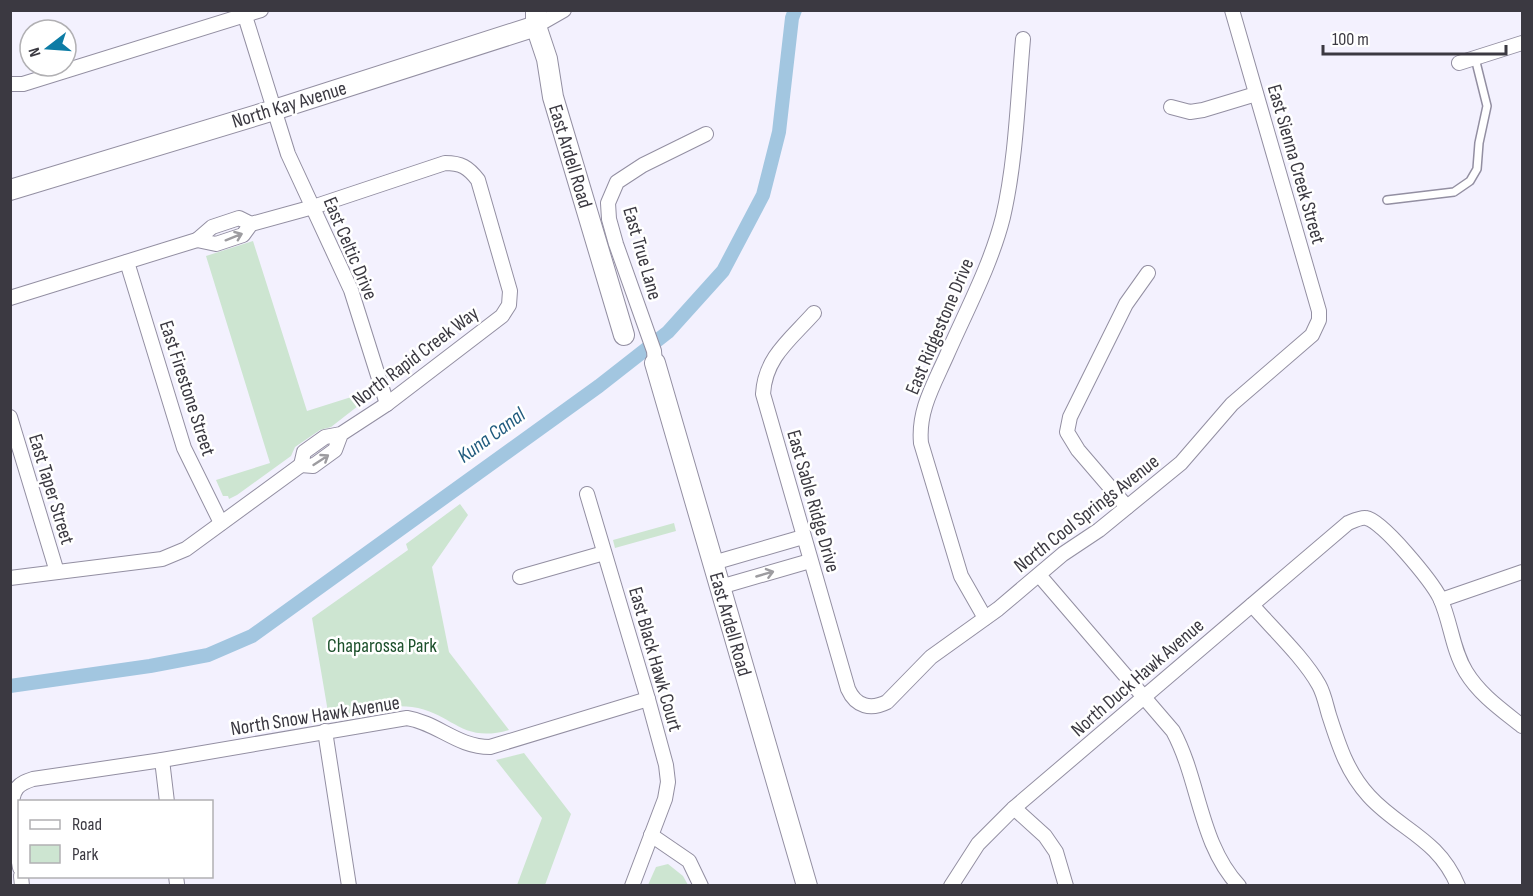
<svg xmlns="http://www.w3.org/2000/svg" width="1533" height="896" font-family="'Sofia Sans Condensed',sans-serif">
<rect width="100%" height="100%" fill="#f3f1fe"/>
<g fill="#cde5d1">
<path d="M253 241 307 411 364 393 367 399 331 427 320 430 295 447 291 456 237 495 229 499 228 496H223L216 480 270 463 206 256Z"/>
<path d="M460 504 468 515 432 567 449 652 509 730C461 744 453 713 412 707 388 703 354 714 329 718L312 618 408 550 406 544Z"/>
<path d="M674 523 676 531 615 548 613 540Z"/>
<path d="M524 753 571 814 545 885H517L542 818 496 760Z"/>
<path d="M668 864 683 876 688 885H648L656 867Z"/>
</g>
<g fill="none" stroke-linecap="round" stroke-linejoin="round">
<path stroke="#a2c6e0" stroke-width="14" d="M10 686 150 666 208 655 252 636 599 386 668 332 723 271 763 195 779 132 792 18 795 10"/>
<defs>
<path id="lane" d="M1387 200 1454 192 1470 181 1477 169 1479 143 1487 106 1475 58"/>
<g id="street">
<path d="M245 16 288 154 351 290 387 404"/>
<path d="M536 26 564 10"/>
<path d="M1459 63 1522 43"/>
<path d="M10 84H23L261 10"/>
<path d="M1171 107 1190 112 1203 110 1256 94"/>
<path d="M251 224 239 218 212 227 197 240 216 244 243 235 251 224 313 207 445 163C461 163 468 167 478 180L510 291 509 305 502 316 387 404 341 434 325 437 304 452 301 465 313 466 335 450 341 434"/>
<path d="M127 262 184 448 221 523"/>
<path d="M10 298 197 240"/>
<path d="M814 313C791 339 765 357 763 394L848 689C856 707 871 710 887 702L931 657 998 609 1063 554 1099 530 1181 463 1232 404 1312 335 1319 320V311L1232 10"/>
<path d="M655 363 654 351 616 244 609 219 608 203 617 182 643 165 706 134"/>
<path d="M10 417 57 572"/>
<path d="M587 494 648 699 666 765 668 782 665 799 632 886"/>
<path d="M1127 507 1078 450 1067 432 1070 417 1126 304 1148 273"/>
<path d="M713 563 803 537"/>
<path d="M1039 575 1173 731C1200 781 1199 843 1239 886"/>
<path d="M520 577 604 553"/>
<path d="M10 578 162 559 186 549 301 465"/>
<path d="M720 587 810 561"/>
<path d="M1441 600 1522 572"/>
<path d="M1252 605C1273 629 1304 658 1319 685 1324 694 1326 705 1329 715 1339 746 1347 772 1369 796 1400 830 1438 838 1458 886"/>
<path d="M985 618 961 576 921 443C918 411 933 386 946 357 966 311 991 265 1003 217 1016 161 1018 96 1023 39"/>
<path d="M325 731 349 886"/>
<path d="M162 760 167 802"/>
<path d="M1014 808 1045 836 1056 852 1066 886"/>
<path d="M651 835 689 861 701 886"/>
<path d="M20 868C17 849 5 803 17 788 21 783 27 781 33 779L162 760 407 718C438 723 457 747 490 747L648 699"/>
<path d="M21 876 22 886"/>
<path d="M176 876 177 884"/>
<path d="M951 886 978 844 1014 808 1348 523C1353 521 1361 517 1366 518 1382 520 1432 582 1440 598 1451 622 1452 649 1466 672 1480 695 1502 710 1522 726"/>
</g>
<g id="secondary">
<path d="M536 10V26L547 59 553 97 624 335"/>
<path d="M10 190 274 110 536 26"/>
<path d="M655 363 807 886"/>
</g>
</defs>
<use href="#lane" stroke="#938fa2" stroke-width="10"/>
<use href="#street" stroke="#938fa2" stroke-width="16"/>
<use href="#secondary" stroke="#938fa2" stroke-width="22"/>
<use href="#lane" stroke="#fff" stroke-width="7"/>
<use href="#street" stroke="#fff" stroke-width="14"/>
<use href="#secondary" stroke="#fff" stroke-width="20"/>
</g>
<defs><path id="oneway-shaft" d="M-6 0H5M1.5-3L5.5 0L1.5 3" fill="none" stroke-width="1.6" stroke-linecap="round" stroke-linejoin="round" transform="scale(1.5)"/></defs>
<g stroke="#9d9ca0">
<use href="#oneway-shaft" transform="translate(234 237) rotate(-22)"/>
<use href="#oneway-shaft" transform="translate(321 460) rotate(-33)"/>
<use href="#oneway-shaft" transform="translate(765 574) rotate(-16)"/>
</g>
<g text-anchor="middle" stroke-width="5" stroke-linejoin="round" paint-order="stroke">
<g font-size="20" fill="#3b3941" stroke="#fff">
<text transform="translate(289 104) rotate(-17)" y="7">North Kay Avenue</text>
<text transform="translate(571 156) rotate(73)" y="7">East Ardell Road</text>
<text transform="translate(1297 164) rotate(74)" y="7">East Sienna Creek Street</text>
<text transform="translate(351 248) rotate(67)" y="7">East Celtic Drive</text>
<text transform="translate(643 253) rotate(74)" y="7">East True Lane</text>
<text transform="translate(939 326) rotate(-67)" y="7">East Ridgestone Drive</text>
<text transform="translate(415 356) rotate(-37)" y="7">North Rapid Creek Way</text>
<text transform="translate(188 388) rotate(72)" y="7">East Firestone Street</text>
<text transform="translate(52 489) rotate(73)" y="7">East Taper Street</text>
<text transform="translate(814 501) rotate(74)" y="7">East Sable Ridge Drive</text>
<text transform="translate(1086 513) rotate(-38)" y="7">North Cool Springs Avenue</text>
<text transform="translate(731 624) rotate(74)" y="7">East Ardell Road</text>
<text transform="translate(656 659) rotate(74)" y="7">East Black Hawk Court</text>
<text transform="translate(1137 677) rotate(-41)" y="7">North Duck Hawk Avenue</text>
<text transform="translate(315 715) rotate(-9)" y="7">North Snow Hawk Avenue</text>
</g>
<g font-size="20" fill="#1c502b" stroke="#fff">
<text x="382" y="652">Chaparossa Park</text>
</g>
<g font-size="21" font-style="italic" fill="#205b7e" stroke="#fff">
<text transform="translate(491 435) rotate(-36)" y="7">Kuna Canal</text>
</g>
</g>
<rect width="1533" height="896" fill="none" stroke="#3b3941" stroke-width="24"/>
<rect x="18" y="800" width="195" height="78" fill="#ffffff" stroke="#b1b0b3" stroke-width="1.5"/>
<rect x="30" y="820" width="30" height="9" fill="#ffffff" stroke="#b1b0b3" stroke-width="1.5"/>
<text x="72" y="830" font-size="18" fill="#3b3941">Road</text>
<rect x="30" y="845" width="30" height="18" fill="#cde5d1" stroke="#b1b0b3" stroke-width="1.5"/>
<text x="72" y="860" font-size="18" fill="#3b3941">Park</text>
<g transform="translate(48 48) rotate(253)"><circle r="28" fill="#ffffff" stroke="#b1b0b3" stroke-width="1.5"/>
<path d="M0-4.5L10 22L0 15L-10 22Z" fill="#0c7ca5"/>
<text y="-9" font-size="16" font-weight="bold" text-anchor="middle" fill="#3b3941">N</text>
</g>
<path d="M1323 45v9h183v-9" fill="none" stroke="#3b3941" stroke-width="3"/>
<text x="1332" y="45" font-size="18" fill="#3b3941" stroke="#ffffff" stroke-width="4.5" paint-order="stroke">100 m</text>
</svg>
